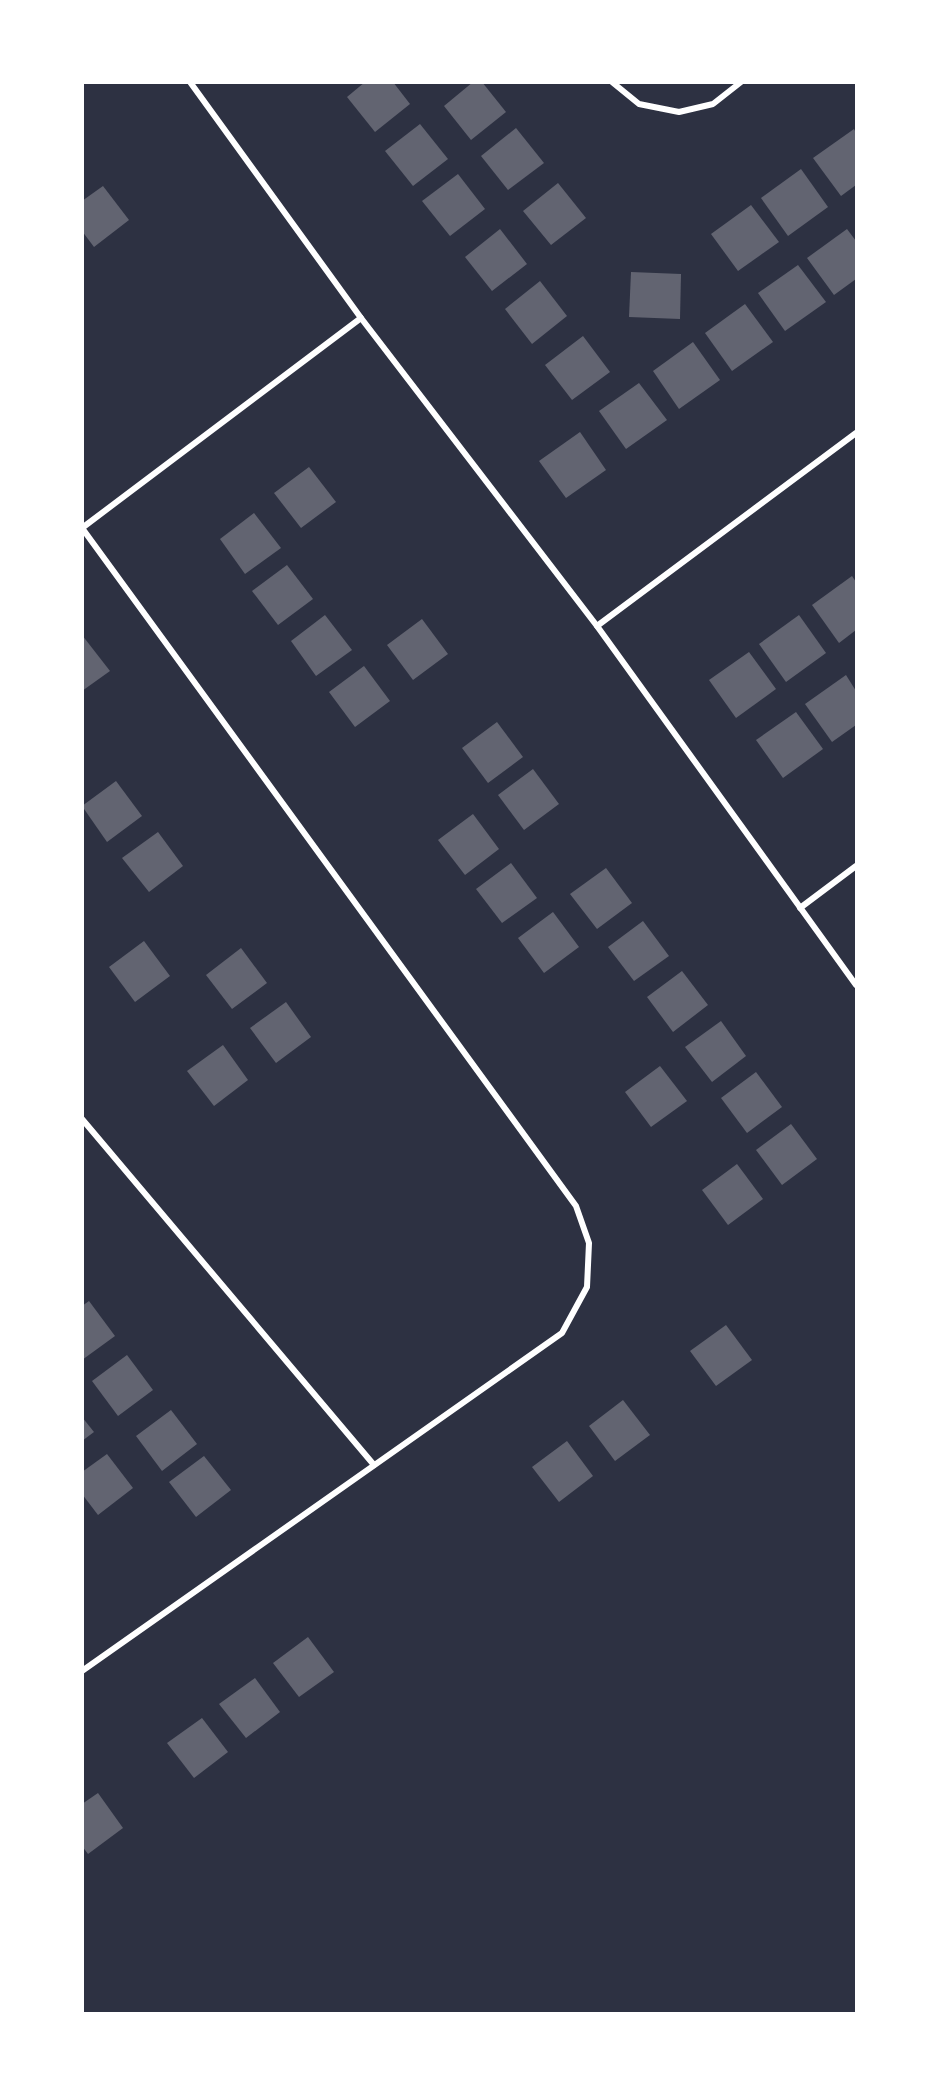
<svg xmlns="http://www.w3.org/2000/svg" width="939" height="2096" font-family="'Asap Condensed',sans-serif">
<rect width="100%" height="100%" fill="#2d3142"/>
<g fill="#626471">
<path d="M365 82H393L410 104 375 132 347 97Z"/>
<path d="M473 82H482L506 112 471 140 444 106Z"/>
<path d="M420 124 448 159 413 186 385 151Z"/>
<path d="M516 128 544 163 508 190 481 156Z"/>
<path d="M854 129 856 133V185L841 196 813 158Z"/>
<path d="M801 169 828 207 788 236 761 198Z"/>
<path d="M458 174 485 209 450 236 422 201Z"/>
<path d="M558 183 586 218 551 245 523 211Z"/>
<path d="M103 186 129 220 94 247 82 231V201Z"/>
<path d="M751 205 779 242 738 271 711 234Z"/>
<path d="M500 229 527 264 492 291 465 257Z"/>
<path d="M847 229 856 241V279L834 295 807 258Z"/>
<path d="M798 265 826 302 785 331 758 293Z"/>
<path d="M631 272 681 274 680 319 629 317Z"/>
<path d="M540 281 567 316 532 344 505 309Z"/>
<path d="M745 304 773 342 732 371 705 333Z"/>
<path d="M583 336 610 372 572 400 545 365Z"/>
<path d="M693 342 720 380 679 409 653 371Z"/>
<path d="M639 383 667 420 626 449 599 411Z"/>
<path d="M580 432 606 470 566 498 539 461Z"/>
<path d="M309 467 336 502 301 528 274 493Z"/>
<path d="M254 513 281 548 245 574 220 539Z"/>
<path d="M287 565 313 599 278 625 252 591Z"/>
<path d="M852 576 856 582V630L839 643 812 605Z"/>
<path d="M325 615 352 650 316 676 291 641Z"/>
<path d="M799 615 826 653 786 682 759 644Z"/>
<path d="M422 619 448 654 413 680 387 645Z"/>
<path d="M82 635 110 671 82 691Z"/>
<path d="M749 652 776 689 736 718 709 680Z"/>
<path d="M364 666 390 701 355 727 329 692Z"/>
<path d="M846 675 856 691V725L832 742 805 704Z"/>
<path d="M796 712 823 749 783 778 756 740Z"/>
<path d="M497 722 523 757 488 783 462 748Z"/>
<path d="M533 769 559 804 524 830 498 795Z"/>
<path d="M116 781 142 816 107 842 82 806Z"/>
<path d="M473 814 499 849 465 875 438 840Z"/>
<path d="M158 832 183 866 149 892 122 858Z"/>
<path d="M511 863 537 898 502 923 476 889Z"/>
<path d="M606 868 632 903 597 929 570 894Z"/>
<path d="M553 912 579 947 544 973 518 938Z"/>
<path d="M643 921 669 956 634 981 608 947Z"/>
<path d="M144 941 170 976 135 1002 109 967Z"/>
<path d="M241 948 267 983 232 1009 206 975Z"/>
<path d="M682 971 708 1005 673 1032 647 997Z"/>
<path d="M286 1002 311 1037 276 1063 250 1028Z"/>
<path d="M721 1021 746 1056 712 1082 685 1047Z"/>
<path d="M223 1045 248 1080 214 1106 187 1071Z"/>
<path d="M660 1066 687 1101 651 1127 625 1092Z"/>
<path d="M756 1072 782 1107 747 1133 721 1098Z"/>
<path d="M791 1124 817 1159 782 1185 756 1150Z"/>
<path d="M737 1164 763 1199 728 1225 702 1190Z"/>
<path d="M89 1301 115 1336 82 1360V1306Z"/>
<path d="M726 1325 752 1360 716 1386 690 1351Z"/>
<path d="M127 1355 153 1390 118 1416 92 1381Z"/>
<path d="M623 1400 650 1435 615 1461 589 1426Z"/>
<path d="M171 1410 197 1444 162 1471 136 1436Z"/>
<path d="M82 1417 94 1432 82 1441Z"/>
<path d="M567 1441 593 1476 559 1502 532 1467Z"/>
<path d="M107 1454 133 1488 98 1515 82 1494V1472Z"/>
<path d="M204 1456 231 1490 196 1517 169 1482Z"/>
<path d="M308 1637 334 1672 299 1697 273 1663Z"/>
<path d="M255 1678 280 1712 246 1738 219 1704Z"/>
<path d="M202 1718 228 1752 194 1778 167 1743Z"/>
<path d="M98 1793 123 1828 88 1854 82 1846V1804Z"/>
</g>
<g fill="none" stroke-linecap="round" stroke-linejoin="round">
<g stroke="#fff" stroke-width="6">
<path d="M190 82 361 318 597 626"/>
<path d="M612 82 639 104 679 112 713 104 741 82"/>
<path d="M856 433 597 626 856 985"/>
<path d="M82 528 576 1206 589 1243 587 1287 562 1333 82 1671"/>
<path d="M82 528 361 318"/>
<path d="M800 908 856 866"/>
<path d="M82 1119 374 1465"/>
</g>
</g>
<rect width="939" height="2096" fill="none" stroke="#ffffff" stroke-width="168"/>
</svg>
